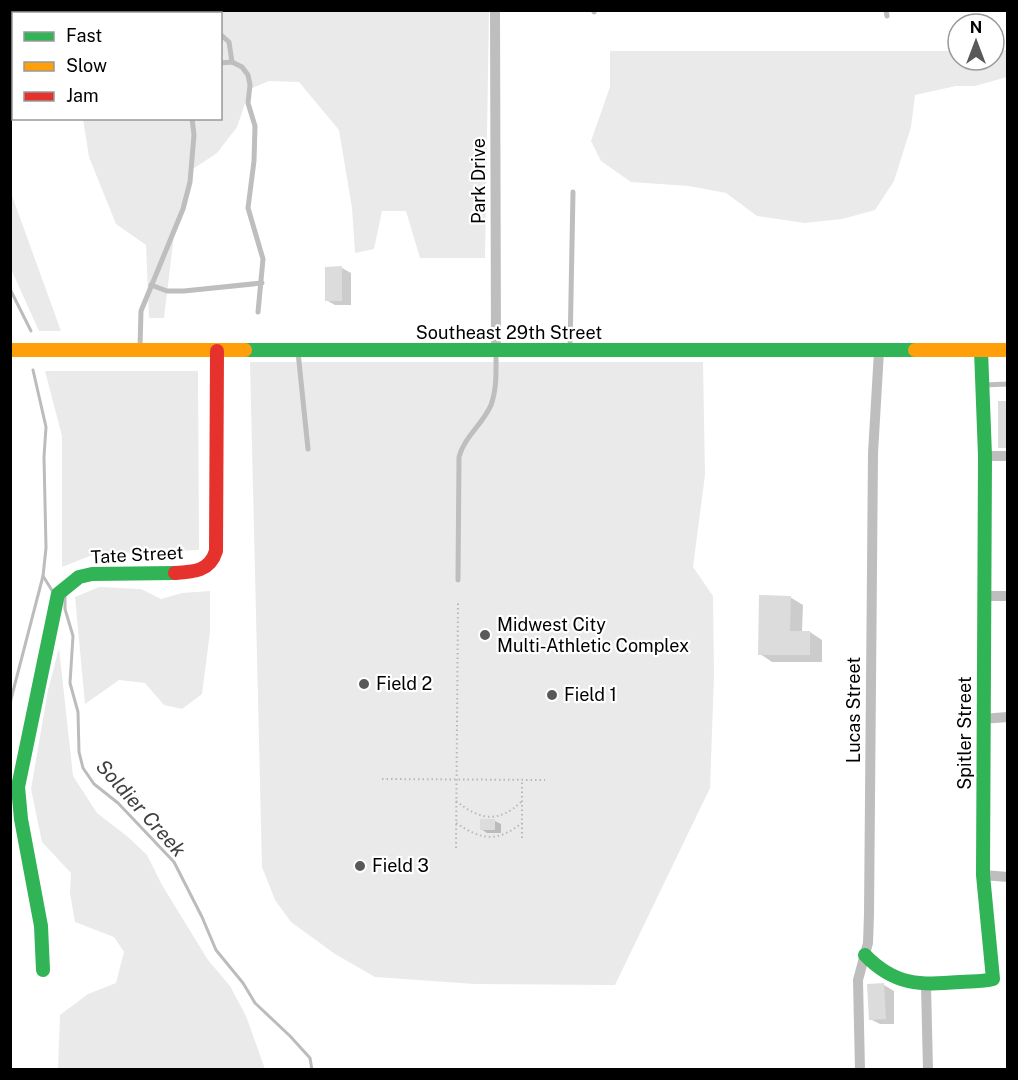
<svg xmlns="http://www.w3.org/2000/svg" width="1018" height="1080" font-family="'Public Sans',sans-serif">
<rect width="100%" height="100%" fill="#fff"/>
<g fill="#eaeaea">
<path d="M64 11H489L485 258H420L406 211H382L374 249 355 253 352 208 339 130 299 82 269 81 250 89 237 127 217 153 193 169 174 235 164 318H149L146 245 116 224 89 157 83 119 220 118V14H64Z"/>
<path d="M994 50H1007V77L975 86H956L915 95 911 127 894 181 875 210 842 219 805 223 757 216 726 193 689 186 631 182 601 161 591 141 610 87V51H958V60H994Z"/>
<path d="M11 193 61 331H39L11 269Z"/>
<path d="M250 362H703L705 475 693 567 713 596 714 675 710 788 615 985 475 984 375 977 335 954 291 922 275 900 262 867Z"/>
<path d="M45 371H198L199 550 95 554 62 567V436Z"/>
<path d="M99 587 141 589 161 599 182 593 210 591V632L202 694 182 709 164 705 145 683 119 680 85 704 75 597Z"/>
<path d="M59 648 73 776 97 813 128 837 147 855 162 885 208 960 230 986 246 1016 265 1069H58L60 1015 88 994 116 983 124 952 114 937 75 922 70 893 71 873 42 842 31 789 48 690Z"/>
</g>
<g fill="#0003">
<path d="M342 268 351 273V305H335L326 300Z"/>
<path d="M790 597 803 605 802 632H810L822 640V662H772L760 654Z"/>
<path d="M495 821 501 824V833H487L481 829Z"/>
<path d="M869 985H884L894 991V1024H880L870 1019Z"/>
</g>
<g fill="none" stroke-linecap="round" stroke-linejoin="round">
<g stroke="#bcbcbc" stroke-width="3">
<path d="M10 289 31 331"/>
<path d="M43 576 53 592"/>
<path d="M65 597V609L73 636 70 683 78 712 79 752 83 768 94 784 118 803 174 862 202 917 216 950 243 983 255 1003 290 1036 310 1058 312 1070"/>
<path d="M10 703 43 576 46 548 44 457 46 427 33 370"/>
</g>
</g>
<g fill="#dcdcdc">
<path d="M342 266V301H325V267Z"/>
<rect x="998" y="401" width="10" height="47"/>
<path d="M759 595 791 596 790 631H810V655H758Z"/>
<rect x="480" y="819" width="15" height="11"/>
<path d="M884 983 886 1019 869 1020 867 984Z"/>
</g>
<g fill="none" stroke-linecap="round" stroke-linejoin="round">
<g stroke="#b8b8b8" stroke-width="2" stroke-dasharray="1.5 3" stroke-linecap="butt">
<path d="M382 779 545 780"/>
<path d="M456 801C480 820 498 824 522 801"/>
<path d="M456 823C482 840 496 843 522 823"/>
<path d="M522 838V780"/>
<path d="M456 848 458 603"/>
</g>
<g stroke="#bebebe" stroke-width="5">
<path d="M593 10 594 12"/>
<path d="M886 10 887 16"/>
<path d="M220 34 229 42 232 62"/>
<path d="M220 63 232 62 242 67 248 75 250 85 248 103 255 126 254 161 248 208 263 259 258 312"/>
<path d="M151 285 167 291H184L262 283"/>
<path d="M140 347 141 311 183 209 190 182 194 135 192 118"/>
<path d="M570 349 573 192"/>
<path d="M298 352 308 449"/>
<path d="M984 385 1008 384"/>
<path d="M458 580 459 457C464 437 483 424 491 405 497 389 496 370 496 353"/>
</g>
<g stroke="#bebebe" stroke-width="10">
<path d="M495 10 496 351"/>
<path d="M985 456H1008"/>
<path d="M984 596H1008"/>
<path d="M982 719 1008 717"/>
<path d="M983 875 1008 877"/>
<path d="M926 985 928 1070"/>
<path d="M860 1070 858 980 868 943 869 914 873 453 879 351"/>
</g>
<g stroke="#30b455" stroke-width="14">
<path d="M245 350H915"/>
<path d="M865 955C895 986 920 985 960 982 971 981 982 982 993 979L983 875 985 456 981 350"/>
<path d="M43 970 41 926 21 819 18 787 58 594 79 577 92 574 175 573"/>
</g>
<g stroke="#ff9f0a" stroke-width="14">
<path d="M10 350H245"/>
<path d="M915 350H1008"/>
</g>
<path stroke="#e5322d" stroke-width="14" d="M175 573C194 572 210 571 216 551L217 351"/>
</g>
<g fill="#595959" stroke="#fff" stroke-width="2">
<circle cx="485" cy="635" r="6"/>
<circle cx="364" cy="684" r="6"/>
<circle cx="552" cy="695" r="6"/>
<circle cx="360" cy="866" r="6"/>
</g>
<g text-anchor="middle" stroke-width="4.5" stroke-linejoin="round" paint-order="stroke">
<g font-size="18" fill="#000" stroke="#fff">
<text transform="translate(479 181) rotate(-90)" y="6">Park Drive</text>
<text x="509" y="339">Southeast 29th Street</text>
<text transform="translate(137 555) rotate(-3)" y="6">Tate Street</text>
<text transform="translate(854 710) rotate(-90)" y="6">Lucas Street</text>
<text transform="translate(965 733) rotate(-90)" y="6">Spitler Street</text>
</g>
<g font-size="18" fill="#000" stroke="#fff" text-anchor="start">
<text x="497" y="631">Midwest City<tspan x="497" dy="21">Multi-Athletic Complex</tspan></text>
<text x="376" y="690">Field 2</text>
<text x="564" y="701">Field 1</text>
<text x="372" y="872">Field 3</text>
</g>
<g font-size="20" font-style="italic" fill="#404040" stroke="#fff">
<text transform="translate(141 808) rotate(48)" y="7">Soldier Creek</text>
</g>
</g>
<rect width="1018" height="1080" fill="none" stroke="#000000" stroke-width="24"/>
<rect x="12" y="12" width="210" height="108" fill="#ffffff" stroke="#999999" stroke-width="1.5"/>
<rect x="24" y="32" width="30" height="9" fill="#30b455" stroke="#999999" stroke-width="1.5"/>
<text x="66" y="42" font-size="18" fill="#000000">Fast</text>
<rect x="24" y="62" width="30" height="9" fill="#ff9f0a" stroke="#999999" stroke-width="1.5"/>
<text x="66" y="72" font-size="18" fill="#000000">Slow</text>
<rect x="24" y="92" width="30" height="9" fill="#e5322d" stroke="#999999" stroke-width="1.5"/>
<text x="66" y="102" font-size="18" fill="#000000">Jam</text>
<g transform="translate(976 42)"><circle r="28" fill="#ffffff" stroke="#999999" stroke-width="1.5"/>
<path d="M0-4.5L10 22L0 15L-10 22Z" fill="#595959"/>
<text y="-9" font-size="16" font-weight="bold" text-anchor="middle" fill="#000000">N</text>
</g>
</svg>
